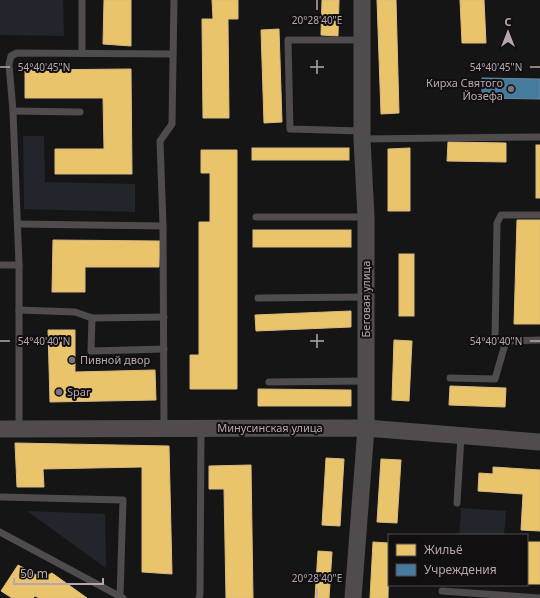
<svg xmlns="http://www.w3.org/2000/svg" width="540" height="598" font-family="'Noto Sans',sans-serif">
<rect width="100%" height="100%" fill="#151515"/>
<g fill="#22252b">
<path d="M0 0H63L64 36 0 35Z"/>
<path d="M23 136H44L45 182 135 184V212L24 209Z"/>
<path d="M461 508 506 511 504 535H459Z"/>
<path d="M27 511 105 514 106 568Z"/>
</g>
<g fill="#e9c46a" stroke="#dabb7f">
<path d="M104 0H131V46L103 44Z"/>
<path d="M212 0H238V19H228L229 118H203L202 19H213Z"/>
<path d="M322 0H339L338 36 321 35Z"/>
<path d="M377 0H396L399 113 381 114Z"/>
<path d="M460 0H484L486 43H462Z"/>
<path d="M279 29 282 122 264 123 261 30Z"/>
<path d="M131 69 132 174H55V149H104L103 98H25V70Z"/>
<path d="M448 142 506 143V162L447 161Z"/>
<rect x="536" y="145" width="4" height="53"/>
<rect x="252" y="148" width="97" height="12"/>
<path d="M410 148V211H388V149Z"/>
<path d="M201 150H237V389H190V355H199V222H210V173H201Z"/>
<path d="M517 220H540V324H514Z"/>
<rect x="253" y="230" width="98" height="17"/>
<path d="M53 240 160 241 159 267H85V292H52Z"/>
<rect x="399" y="254" width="15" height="62"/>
<path d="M351 311V327L256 331 255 315Z"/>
<path d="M48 330H75V372L155 370 156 400 50 402Z"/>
<path d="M394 340 412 341 409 401 392 400Z"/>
<path d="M450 386 506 388 505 407 449 405Z"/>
<path d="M258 389 351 390V406H258Z"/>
<path d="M15 443 169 446 172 574 142 572V467L43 469 44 487H17Z"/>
<path d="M326 458 344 459 340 526 322 525Z"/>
<path d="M381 459 401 460 397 523 377 522Z"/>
<path d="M251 465 253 598H226L224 489H209V466Z"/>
<path d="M493 467 540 470V531L521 530 523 494 478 491 479 473 493 474Z"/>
<path d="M373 542 389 543 388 598H370Z"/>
<rect x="527" y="542" width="13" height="42"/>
<path d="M318 551 332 552 329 598H315Z"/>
<path d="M18 565 42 578 52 573 87 598H39L35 596 33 598H12L1 591Z"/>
</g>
<path fill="#457b9d" stroke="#6788a3" d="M482 78 540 79V99L482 98Z"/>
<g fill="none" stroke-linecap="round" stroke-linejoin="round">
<g stroke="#504b4d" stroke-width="7">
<path d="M82 0V53"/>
<path d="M13 111 80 112"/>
<path d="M361 131 290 129 288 40H362"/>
<path d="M362 139 540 137"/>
<path d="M256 217H365"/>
<path d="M18 224 163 226 160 141 172 124 174 0"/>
<path d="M163 226 164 428"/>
<path d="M0 265H19"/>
<path d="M258 298 366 297"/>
<path d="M19 310 75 312 92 318 164 317"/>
<path d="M92 318 91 351 164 349"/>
<path d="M474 339 500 341"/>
<path d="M495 340 497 223 501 215H540"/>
<path d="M450 378 495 379 506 341 540 340"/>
<path d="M269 382 366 381"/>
<path d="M19 429V265L13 111 9 64 11 56 17 53 173 54"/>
<path d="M0 497 123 500 120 597"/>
<path d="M457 503 461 436"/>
<path d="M0 532 123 598"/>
<path d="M442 591 540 598"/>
<path d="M199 598 200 594 201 428"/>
</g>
<g stroke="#504b4d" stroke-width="17">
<path d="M0 429 366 428 540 442"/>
<path d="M353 598 366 428V217L362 139V0"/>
</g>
</g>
<path fill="none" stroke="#b7a6b1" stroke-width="1.5" d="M317 0V10M317 60V74M0 67H10M310 67H324M530 67H540M317 334V348M0 341H10M310 341H324M530 341H540M317 588V598"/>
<g fill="#7e737a" stroke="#110f10" stroke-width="1.5">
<circle cx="511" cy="89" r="4"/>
<circle cx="72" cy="360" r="4"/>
<circle cx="59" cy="392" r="4"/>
</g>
<g text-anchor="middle" stroke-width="4" stroke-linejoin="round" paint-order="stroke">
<g font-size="11" fill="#b7a6b1" stroke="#110f10" text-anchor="start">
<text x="503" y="87" text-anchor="end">Кирха Святого<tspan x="503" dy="13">Йозефа</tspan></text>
<text x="80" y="364">Пивной двор</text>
<text x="67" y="396">Spar</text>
</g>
<g font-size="11" fill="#b7a6b1" stroke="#110f10">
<text transform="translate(366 299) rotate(-90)" y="4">Беговая улица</text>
<text x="270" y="432">Минусинская улица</text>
</g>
</g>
<g font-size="10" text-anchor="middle" fill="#b7a6b1" stroke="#110f10" stroke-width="4" stroke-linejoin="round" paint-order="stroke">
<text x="317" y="24">20°28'40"E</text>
<text x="44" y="71">54°40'45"N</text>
<text x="496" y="71">54°40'45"N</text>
<text x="44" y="345">54°40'40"N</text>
<text x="496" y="345">54°40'40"N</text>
<text x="317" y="582">20°28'40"E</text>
</g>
<rect x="388" y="534" width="140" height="52" fill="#110f10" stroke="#534b50"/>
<rect x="396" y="544" width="20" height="12" fill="#e9c46a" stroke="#534b50"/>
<text x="424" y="554" font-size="12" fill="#b7a6b1">Жильё</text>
<rect x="396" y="564" width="20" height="12" fill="#457b9d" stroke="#534b50"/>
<text x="424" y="574" font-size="12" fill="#b7a6b1">Учреждения</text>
<g transform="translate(508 32)" stroke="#110f10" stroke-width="3" paint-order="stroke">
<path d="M0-3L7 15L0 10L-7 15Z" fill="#b7a6b1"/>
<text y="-6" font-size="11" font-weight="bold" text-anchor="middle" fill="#b7a6b1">С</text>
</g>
<path d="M14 578v6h89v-6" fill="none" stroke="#b7a6b1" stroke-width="2"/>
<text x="20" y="578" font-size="12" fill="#b7a6b1" stroke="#110f10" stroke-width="3" paint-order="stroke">50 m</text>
</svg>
